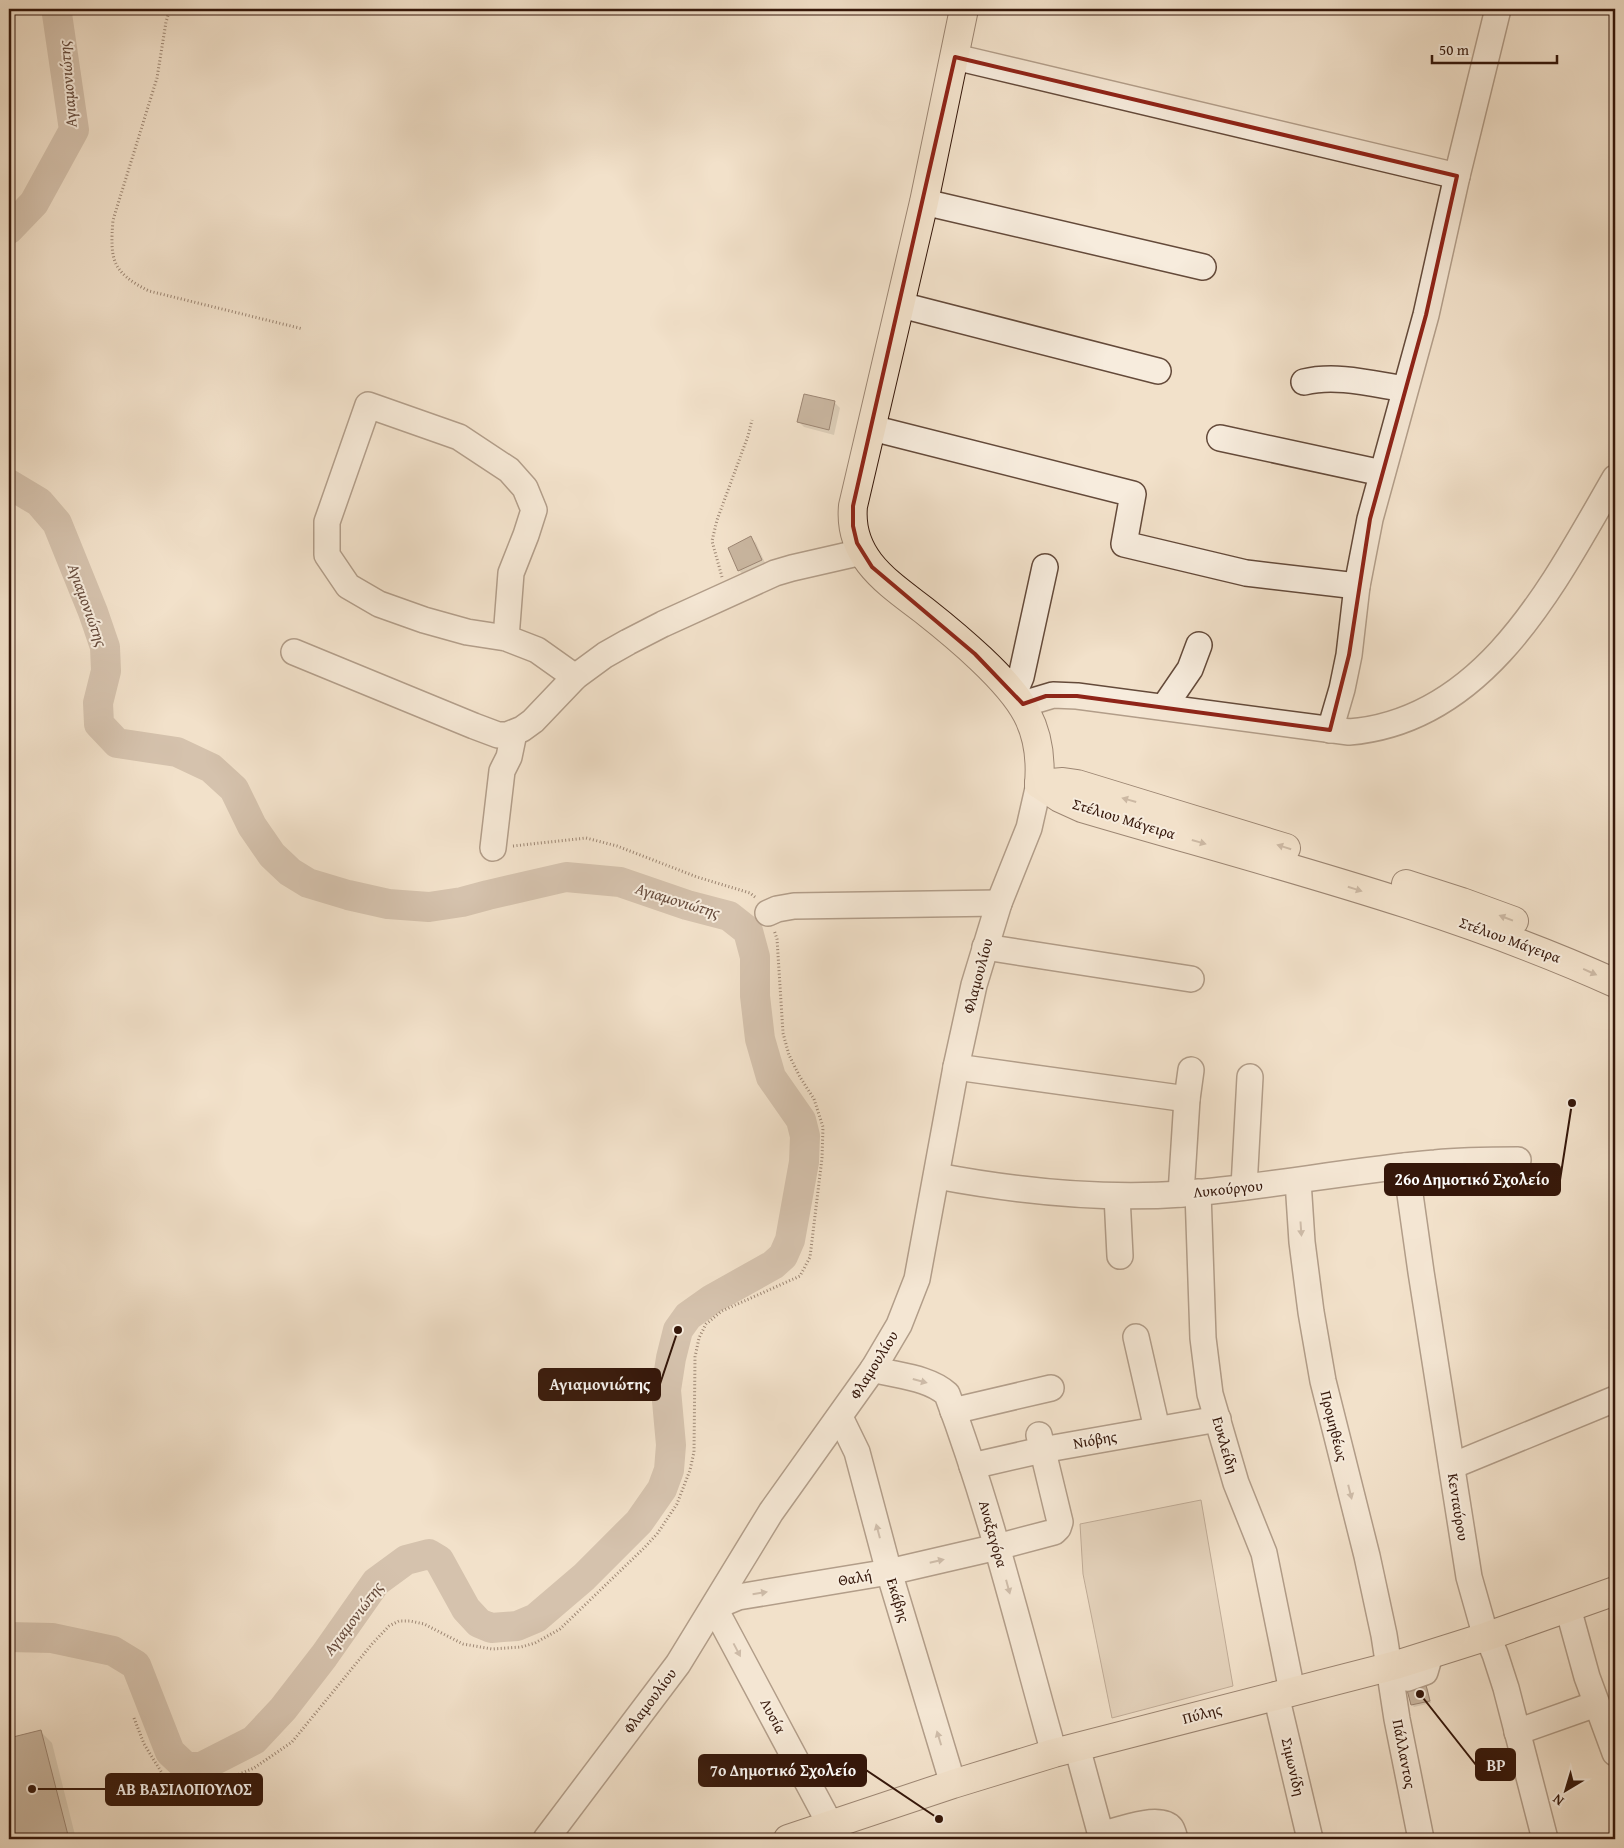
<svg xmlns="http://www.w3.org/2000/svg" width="1624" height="1848" font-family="'Gentium Book Plus',serif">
<rect width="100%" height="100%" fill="#f2e1ca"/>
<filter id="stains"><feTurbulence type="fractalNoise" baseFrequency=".004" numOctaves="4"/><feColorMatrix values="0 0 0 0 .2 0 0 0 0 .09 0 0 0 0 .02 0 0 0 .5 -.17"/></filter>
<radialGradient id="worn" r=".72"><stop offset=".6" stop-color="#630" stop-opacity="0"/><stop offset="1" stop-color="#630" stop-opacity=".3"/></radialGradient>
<path fill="#d2bfa9" stroke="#846b5a" d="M1201 1500 1233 1686 1112 1718 1083 1574 1080 1524Z"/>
<g fill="#0003">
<path d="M805 395 835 403 840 408 834 435 804 427 799 422Z"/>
<path d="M751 538 756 543 766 565 744 576 739 570Z"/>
<path d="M1426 1687 1428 1689 1431 1703 1414 1707 1412 1705Z"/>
<path d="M40 1731 52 1743 76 1839H9V1739Z"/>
</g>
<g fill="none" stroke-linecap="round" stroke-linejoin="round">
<g stroke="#b29c89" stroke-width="30">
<path d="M9 229 34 203 74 130 57 14 59 9"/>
<path d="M9 484 39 502 57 523 93 612 105 647 106 671 98 703 99 724 117 743 177 752 211 768 234 789 252 826 272 855 290 872 308 883 348 895 388 904 429 907 462 902 488 895 566 877 620 882 687 905 729 916 748 931 755 957V996L760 1039 771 1077 801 1120 805 1136 804 1162 790 1240 783 1256 773 1265 712 1299 688 1316 678 1330 671 1358 666 1390 671 1445 669 1470 662 1489 639 1522 584 1577 536 1618 517 1626 491 1628 479 1623 466 1609 439 1560 429 1554 406 1560 376 1582 324 1656 283 1709 254 1740 201 1767H186L170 1752 136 1665 113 1651 52 1638 9 1637"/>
</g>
</g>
<g fill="#97806e" stroke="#35170a">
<path d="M804 394 835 401 829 430 797 422Z"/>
<path d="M751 536 762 560 738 571 728 548Z"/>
<path d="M1426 1685 1430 1701 1411 1705 1407 1690Z"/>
<path d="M41 1730 69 1839H9V1738Z"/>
</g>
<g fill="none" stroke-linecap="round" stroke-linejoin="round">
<defs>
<g id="minor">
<path d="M955 57 1457 176"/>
<path d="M924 202 1203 267"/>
<path d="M901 305 1158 371"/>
<path d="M1304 382C1336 374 1373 384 1405 389"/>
<path d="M872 428 1133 494 1124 544 1246 573 1357 586"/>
<path d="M1220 438 1382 473"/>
<path d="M506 638 511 573 526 535 534 510 525 488 509 470 459 437 368 405 327 522V555L348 586 379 604 424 620 467 632 506 638 537 650 575 677"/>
<path d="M294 652 474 726 498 735H507L522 729 533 721 575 677 605 655 628 642 663 624 775 573 792 568 862 552"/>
<path d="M1014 694 1021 677 1045 567"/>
<path d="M1023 704 1053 695 1077 696 1349 732C1486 721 1554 583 1615 478"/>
<path d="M1164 707 1190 669 1199 645"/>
<path d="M1330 730 1342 689 1349 655 1357 586 1370 519 1426 315 1457 176 1498 9"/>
<path d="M493 848 502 771 509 757 514 733"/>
<path d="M768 913 777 909 794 906 999 903"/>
<path d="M985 947 1191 979"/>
<path d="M956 1067 1187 1099"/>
<path d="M1406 1166 1421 1272 1469 1577 1482 1623 1495 1654 1506 1688 1545 1839"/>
<path d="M937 1176C1017 1191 1101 1200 1183 1194 1267 1187 1351 1170 1435 1163 1463 1160 1491 1160 1518 1160"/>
<path d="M1298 1181 1302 1242 1311 1312 1323 1381 1367 1556 1384 1635 1397 1719 1421 1839"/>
<path d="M1244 1187 1250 1077"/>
<path d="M1198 1192 1203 1338 1210 1394 1236 1483 1264 1553 1292 1691"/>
<path d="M1181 1194 1187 1099 1191 1070"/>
<path d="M1117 1196 1120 1256"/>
<path d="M1136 1337 1157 1429"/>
<path d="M873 1369C897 1376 928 1377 947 1394 991 1511 1020 1633 1054 1753"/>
<path d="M953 1411 1051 1388"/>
<path d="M840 1417 857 1452 889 1572 953 1784"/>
<path d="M972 1466 1042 1450 1218 1419"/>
<path d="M1452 1466 1615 1399"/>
<path d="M714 1607 738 1597 889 1572 997 1547 1054 1532 1058 1528 1060 1522 1039 1435"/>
<path d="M714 1607 831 1826"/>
<path d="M1568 1608 1587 1677 1615 1753"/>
<path d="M1396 1665 1408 1678 1425 1672 1430 1655"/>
<path d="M1276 1695 1310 1839"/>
<path d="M1517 1732 1596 1704"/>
<path d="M1077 1747 1102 1839"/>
<path d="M1101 1835C1116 1831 1160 1814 1171 1828 1173 1831 1174 1836 1175 1839"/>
<path d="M546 1839 678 1664 771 1512 873 1369 899 1325 917 1279 956 1067 974 985 999 903 1029 828 1039 784"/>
</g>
<g id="major">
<path d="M964 9 924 202 853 506C848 559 890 584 926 612 945 627 964 643 981 659 1021 697 1044 726 1039 784"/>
<path d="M1039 784 1060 798 1082 808C1261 861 1445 906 1615 983"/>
<path d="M1039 784 1063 782 1077 784 1286 848"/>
<path d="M1406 884 1462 902 1514 921"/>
<path d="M788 1839 953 1784 1054 1753 1396 1665 1488 1636 1615 1591"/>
</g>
</defs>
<use href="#minor" stroke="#644a3a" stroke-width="28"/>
<use href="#major" stroke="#35170a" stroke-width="30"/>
<g stroke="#35170a" stroke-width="3" stroke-dasharray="1 2.5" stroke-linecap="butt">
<path d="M170 9 166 22 157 78 113 220C110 259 111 272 149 291L303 329"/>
<path d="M722 577 712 541 717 520 748 436 752 420"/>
<path d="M513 846 586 838 617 846 697 877 750 893 755 897"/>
<path d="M134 1718 144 1744 165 1778 177 1787 190 1789 213 1785 254 1768 292 1742 372 1644 389 1626 399 1621H410L424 1624 463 1644 492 1649 521 1647 535 1643 560 1629 645 1547 657 1534 677 1504 690 1470 694 1452 695 1357 699 1338 706 1324 722 1311 800 1276 810 1257 822 1158 823 1127 814 1099 800 1077 789 1055 783 1033 777 939 774 930"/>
</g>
<use href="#minor" stroke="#f7ecdd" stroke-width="25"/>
<use href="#major" stroke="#f2e1ca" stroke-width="28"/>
</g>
<defs><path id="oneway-solid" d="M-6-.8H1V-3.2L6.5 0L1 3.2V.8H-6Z" transform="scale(1.25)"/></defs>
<g fill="#9d8674">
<use href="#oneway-solid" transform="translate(1129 800) rotate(-164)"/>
<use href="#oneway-solid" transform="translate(1199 842) rotate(16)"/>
<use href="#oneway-solid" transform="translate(1284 847) rotate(-163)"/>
<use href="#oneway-solid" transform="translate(1355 889) rotate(17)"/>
<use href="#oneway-solid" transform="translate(1506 918) rotate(-159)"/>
<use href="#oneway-solid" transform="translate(1590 972) rotate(24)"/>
</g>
<g fill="#a08c7e">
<use href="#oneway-solid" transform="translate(1301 1229) rotate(86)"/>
<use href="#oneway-solid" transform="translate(920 1381) rotate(15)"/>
<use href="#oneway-solid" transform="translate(1350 1492) rotate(76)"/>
<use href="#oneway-solid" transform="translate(878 1531) rotate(-105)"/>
<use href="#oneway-solid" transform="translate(937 1561) rotate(-13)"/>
<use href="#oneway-solid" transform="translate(1008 1587) rotate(75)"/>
<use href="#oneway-solid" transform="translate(760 1593) rotate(-9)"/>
<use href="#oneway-solid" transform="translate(737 1650) rotate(62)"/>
<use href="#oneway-solid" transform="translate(939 1738) rotate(-107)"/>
</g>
<path d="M0 0H1624V1848H0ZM955 57 1457 176 1426 315 1370 519 1349 655 1330 730 1077 696H1046L1023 704 975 654 872 567 857 543 853 526V506Z" fill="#f2e1ca" fill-opacity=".55" fill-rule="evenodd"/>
<path fill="none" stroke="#8f2418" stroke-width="4" stroke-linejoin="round" d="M955 57 1457 176 1426 315 1370 519 1349 655 1330 730 1077 696H1046L1023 704 975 654 872 567 857 543 853 526V506Z"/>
<g text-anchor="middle" stroke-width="4" stroke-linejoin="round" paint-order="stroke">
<g font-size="15" fill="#35170a" stroke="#f7ecdd">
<text transform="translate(1124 819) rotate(17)" y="5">Στέλιου Μάγειρα</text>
<text transform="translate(1510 940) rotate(20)" y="5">Στέλιου Μάγειρα</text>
<text transform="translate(978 976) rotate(-75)" y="5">Φλαμουλίου</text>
<text transform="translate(1228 1189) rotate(-6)" y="5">Λυκούργου</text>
<text transform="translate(874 1365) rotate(-58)" y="5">Φλαμουλίου</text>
<text transform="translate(1334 1426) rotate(76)" y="5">Προμηθέως</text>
<text transform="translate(1095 1440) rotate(-10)" y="5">Νιόβης</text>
<text transform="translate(1225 1445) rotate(74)" y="5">Ευκλείδη</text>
<text transform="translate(1458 1507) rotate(81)" y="5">Κενταύρου</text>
<text transform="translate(993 1534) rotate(74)" y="5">Αναξαγόρα</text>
<text transform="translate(855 1578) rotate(-10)" y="5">Θαλή</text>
<text transform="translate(898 1600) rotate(73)" y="5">Εκάβης</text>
<text transform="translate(650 1701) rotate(-53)" y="5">Φλαμουλίου</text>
<text transform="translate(1202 1714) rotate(-15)" y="5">Πύλης</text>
<text transform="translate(773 1716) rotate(62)" y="5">Λυσία</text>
<text transform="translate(1404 1754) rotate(79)" y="5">Πάλλαντος</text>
<text transform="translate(1293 1767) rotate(77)" y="5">Σιμωνίδη</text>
</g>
<g font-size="16" font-style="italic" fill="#674c3d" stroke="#f7ecdd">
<text transform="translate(67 84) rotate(-95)" y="6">Αγιαμονιώτης</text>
<text transform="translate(88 605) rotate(70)" y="6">Αγιαμονιώτης</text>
<text transform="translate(678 900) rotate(17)" y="6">Αγιαμονιώτης</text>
<text transform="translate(353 1618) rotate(-53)" y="6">Αγιαμονιώτης</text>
</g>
</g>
<path fill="none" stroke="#35170a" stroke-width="2" d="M1572 1103L1560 1180M678 1330L660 1384M1420 1694L1476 1765M939 1819L866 1770M32 1789L106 1789"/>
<g fill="#35170a" stroke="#f7ecdd" stroke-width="2">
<circle cx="1572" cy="1103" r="5"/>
<circle cx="678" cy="1330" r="5"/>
<circle cx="1420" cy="1694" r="5"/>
<circle cx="939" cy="1819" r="5"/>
<circle cx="32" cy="1789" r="5"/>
</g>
<g fill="#35170a" stroke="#35170a" stroke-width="2">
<rect x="1385" y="1164" width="175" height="31" rx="5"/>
<rect x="539" y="1369" width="121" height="31" rx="5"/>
<rect x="1476" y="1749" width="39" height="31" rx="5"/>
<rect x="699" y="1755" width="167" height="31" rx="5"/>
<rect x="106" y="1774" width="156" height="31" rx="5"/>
</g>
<g font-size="16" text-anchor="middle" font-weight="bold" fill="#fff">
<text x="1472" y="1185">26ο Δημοτικό Σχολείο</text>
<text x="600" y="1390">Αγιαμονιώτης</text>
<text x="1496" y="1771">BP</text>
<text x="783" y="1776">7ο Δημοτικό Σχολείο</text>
<text x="184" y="1795">ΑΒ ΒΑΣΙΛΟΠΟΥΛΟΣ</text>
</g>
<rect width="1624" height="1848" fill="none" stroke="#f2e1ca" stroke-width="30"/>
<rect x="10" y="10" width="1604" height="1828" fill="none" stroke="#35170a" stroke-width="2.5"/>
<rect x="15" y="15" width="1594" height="1818" fill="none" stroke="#35170a"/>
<g transform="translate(1566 1790) rotate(218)" stroke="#f7ecdd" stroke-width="4" paint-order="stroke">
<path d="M0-4L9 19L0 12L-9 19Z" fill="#35170a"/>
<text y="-8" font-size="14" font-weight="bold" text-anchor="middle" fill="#35170a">N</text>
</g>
<path d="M1432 55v8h125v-8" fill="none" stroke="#35170a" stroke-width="2.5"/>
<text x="1439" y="55" font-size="15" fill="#35170a" stroke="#f7ecdd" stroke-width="4" paint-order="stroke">50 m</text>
<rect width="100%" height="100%" filter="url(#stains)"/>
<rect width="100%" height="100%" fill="url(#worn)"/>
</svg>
